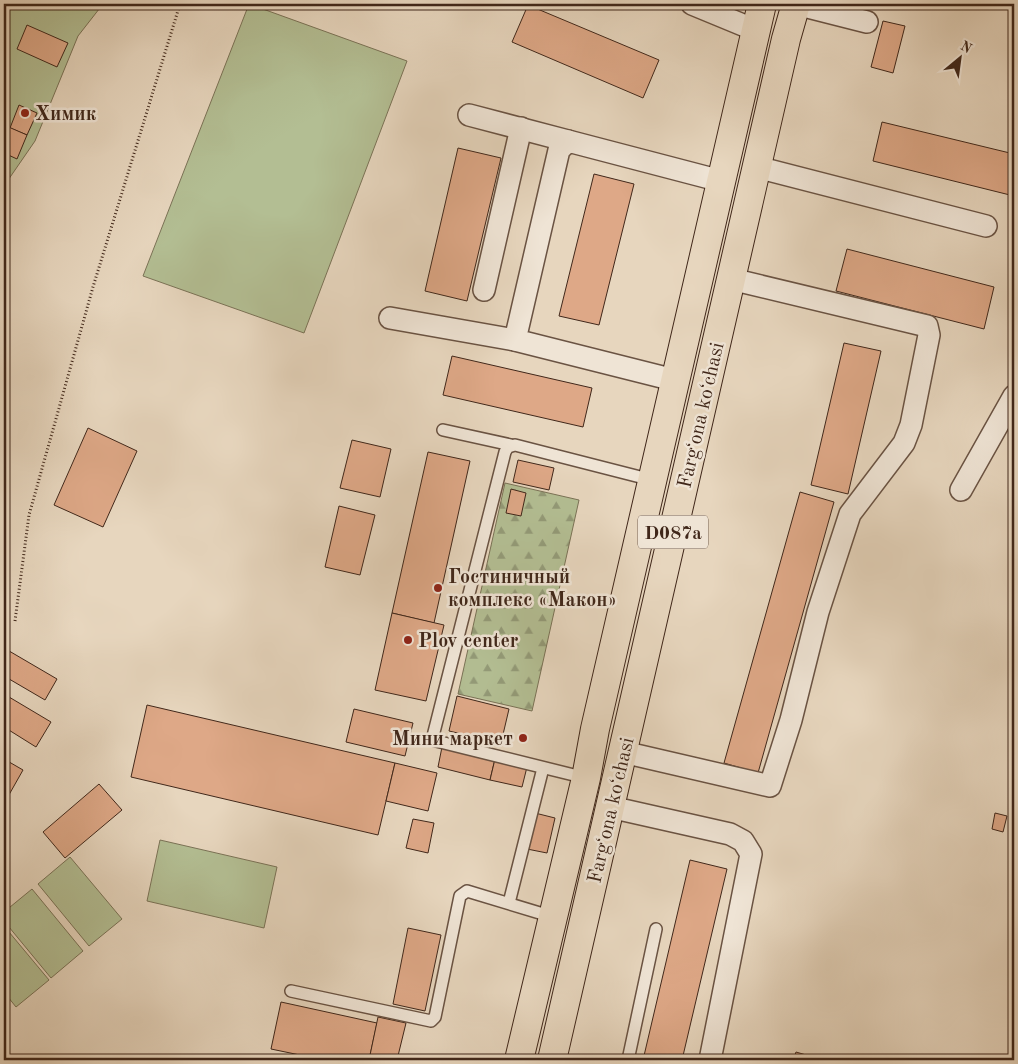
<svg xmlns="http://www.w3.org/2000/svg" width="1018" height="1064" font-family="'Old Standard TT',serif">
<defs>
<pattern id="forest-firs" width="22" height="20" patternUnits="userSpaceOnUse" patternTransform="scale(1.25)"><rect width="22" height="20" fill="#b3be93"/><path d="M5 1l3.5 6h-7zM16 11l3.5 6h-7z" fill="#939a77"/></pattern>
</defs>
<rect width="100%" height="100%" fill="#e7d6be"/>
<filter id="stains"><feTurbulence type="fractalNoise" baseFrequency=".004" numOctaves="4"/><feColorMatrix values="0 0 0 0 .2 0 0 0 0 .09 0 0 0 0 .02 0 0 0 .5 -.17"/></filter>
<radialGradient id="worn" r=".72"><stop offset=".6" stop-color="#630" stop-opacity="0"/><stop offset="1" stop-color="#630" stop-opacity=".3"/></radialGradient>
<path fill="url(#forest-firs)" stroke="#7a7256" d="M505 483 579 500 532 711 458 694Z"/>
<g fill="#b3be93" stroke="#7a7256">
<path d="M4 4H103L78 36 35 141 4 186Z"/>
<path d="M249 4 407 61 304 333 143 276Z"/>
<path d="M160 840 277 867 264 928 147 901Z"/>
<path d="M70 857 122 919 89 946 38 884Z"/>
<path d="M32 889 83 951 51 978 4 921V912Z"/>
<path d="M4 926 49 980 16 1007 4 992Z"/>
</g>
<g fill="#dea887" stroke="#40271a">
<path d="M528 5 659 60 643 98 512 42Z"/>
<path d="M883 21 905 26 893 73 871 67Z"/>
<path d="M27 25 68 43 57 67 17 49Z"/>
<path d="M19 105 37 113 27 135 10 128Z"/>
<path d="M882 122 1014 154V196L873 161Z"/>
<path d="M4 125 27 135 17 159 4 153Z"/>
<path d="M458 148 501 158 467 301 425 291Z"/>
<path d="M594 174 634 184 599 325 559 316Z"/>
<path d="M847 249 994 287 984 329 836 291Z"/>
<path d="M844 343 881 351 848 494 811 485Z"/>
<path d="M452 356 592 388 583 427 443 395Z"/>
<path d="M88 428 137 451 103 527 54 505Z"/>
<path d="M352 440 391 449 380 497 340 488Z"/>
<path d="M428 452 470 461 434 623 392 613Z"/>
<path d="M518 460 554 468 549 490 513 482Z"/>
<path d="M511 489 526 493 521 516 506 513Z"/>
<path d="M800 492 834 502 758 773 724 763Z"/>
<path d="M339 506 375 515 360 575 325 567Z"/>
<path d="M392 613 444 625 426 701 375 690Z"/>
<path d="M4 648 57 679 45 700 4 676Z"/>
<path d="M4 694 51 722 36 747 4 727Z"/>
<path d="M457 696 509 709 501 743 449 731Z"/>
<path d="M147 705 395 763 378 835 131 777Z"/>
<path d="M354 709 413 723 405 756 346 742Z"/>
<path d="M442 747 495 759 490 780 438 767Z"/>
<path d="M4 759 23 770 10 793 4 789Z"/>
<path d="M495 759 527 767 522 787 490 780Z"/>
<path d="M395 763 437 773 428 811 386 801Z"/>
<path d="M99 784 122 810 65 858 43 832Z"/>
<path d="M4 789 10 793 4 803Z"/>
<path d="M535 813 555 818 547 853 527 849Z"/>
<path d="M995 813 1007 816 1003 832 992 829Z"/>
<path d="M413 819 434 823 428 853 406 848Z"/>
<path d="M690 860 727 869 682 1060H643Z"/>
<path d="M408 928 441 935 425 1011 393 1004Z"/>
<path d="M281 1002 377 1023 369 1060H324L271 1049Z"/>
<path d="M378 1017 406 1023 397 1060H369Z"/>
<path d="M796 1052 813 1057 812 1060H793Z"/>
</g>
<g fill="none" stroke-linecap="round" stroke-linejoin="round">
<defs>
<g id="lane">
<path d="M443 430 511 445"/>
<path d="M586 778 432 740 505 452 508 447 515 445 652 480"/>
<path d="M509 903 543 768"/>
<path d="M291 991 431 1021 435 1017 460 896 467 891 553 917"/>
<path d="M628 1060 656 929"/>
</g>
<g id="street">
<path d="M692 4 755 30"/>
<path d="M796 4 867 22"/>
<path d="M469 115 568 141"/>
<path d="M757 167 986 226"/>
<path d="M484 290 521 128"/>
<path d="M390 318 515 340"/>
<path d="M674 380 515 340 559 150 568 141 721 181"/>
<path d="M961 490 1014 396"/>
<path d="M623 752 770 786 791 720 818 612 850 514 904 443 911 425 929 335 927 326 731 279"/>
<path d="M610 807 730 834 743 841 751 854 710 1060"/>
</g>
<g id="primary">
<path d="M519 1060 586 778 595 729 762 4"/>
<path d="M552 1060 786 39 796 4"/>
</g>
</defs>
<use href="#lane" stroke="#6a5343" stroke-width="14"/>
<use href="#street" stroke="#6a5343" stroke-width="24"/>
<use href="#primary" stroke="#40271a" stroke-width="30"/>
<path stroke="#40271a" stroke-width="3" stroke-dasharray="1 2.5" stroke-linecap="butt" d="M15 621 29 515 93 287 180 4"/>
<use href="#lane" stroke="#efe4d5" stroke-width="11"/>
<use href="#street" stroke="#efe4d5" stroke-width="21"/>
<use href="#primary" stroke="#e7d6be" stroke-width="28"/>
</g>
<g fill="#8f2418" stroke="#efe4d5" stroke-width="2">
<circle cx="25" cy="113" r="5"/>
<circle cx="438" cy="588" r="5"/>
<circle cx="408" cy="640" r="5"/>
<circle cx="523" cy="738" r="5"/>
</g>
<g text-anchor="middle" stroke-width="5" stroke-linejoin="round" paint-order="stroke">
<rect fill="#efe4d5" stroke="#746052" stroke-width="1" x="638" y="515.5" width="70" height="33" rx="4"/>
<g font-size="19" font-weight="bold" fill="#40271a">
<text x="673" y="539">D087a</text>
</g>
<g font-size="20" font-weight="bold" fill="#40271a" stroke="#efe4d5" text-anchor="start">
<text x="35" y="120">Химик</text>
<text x="448" y="583">Гостиничный<tspan x="448" dy="23">комплекс «Макон»</tspan></text>
<text x="418" y="647">Plov center</text>
<text x="513" y="745" text-anchor="end">Мини маркет</text>
</g>
<g font-size="20" fill="#40271a" stroke="#efe4d5">
<text transform="translate(700 415) rotate(-77)" y="7">Fargʻona koʻchasi</text>
<text transform="translate(610 810) rotate(-77)" y="7">Fargʻona koʻchasi</text>
</g>
</g>
<rect width="1018" height="1064" fill="none" stroke="#e7d6be" stroke-width="20"/>
<rect x="5" y="5" width="1008" height="1054" fill="none" stroke="#40271a" stroke-width="2.5"/>
<rect x="10" y="10" width="998" height="1044" fill="none" stroke="#40271a"/>
<g transform="translate(960 58) rotate(29)" stroke="#efe4d5" stroke-width="4" paint-order="stroke">
<path d="M0-4L9 19L0 12L-9 19Z" fill="#40271a"/>
<text y="-8" font-size="14" font-weight="bold" text-anchor="middle" fill="#40271a">N</text>
</g>
<rect width="100%" height="100%" filter="url(#stains)"/>
<rect width="100%" height="100%" fill="url(#worn)"/>
</svg>
